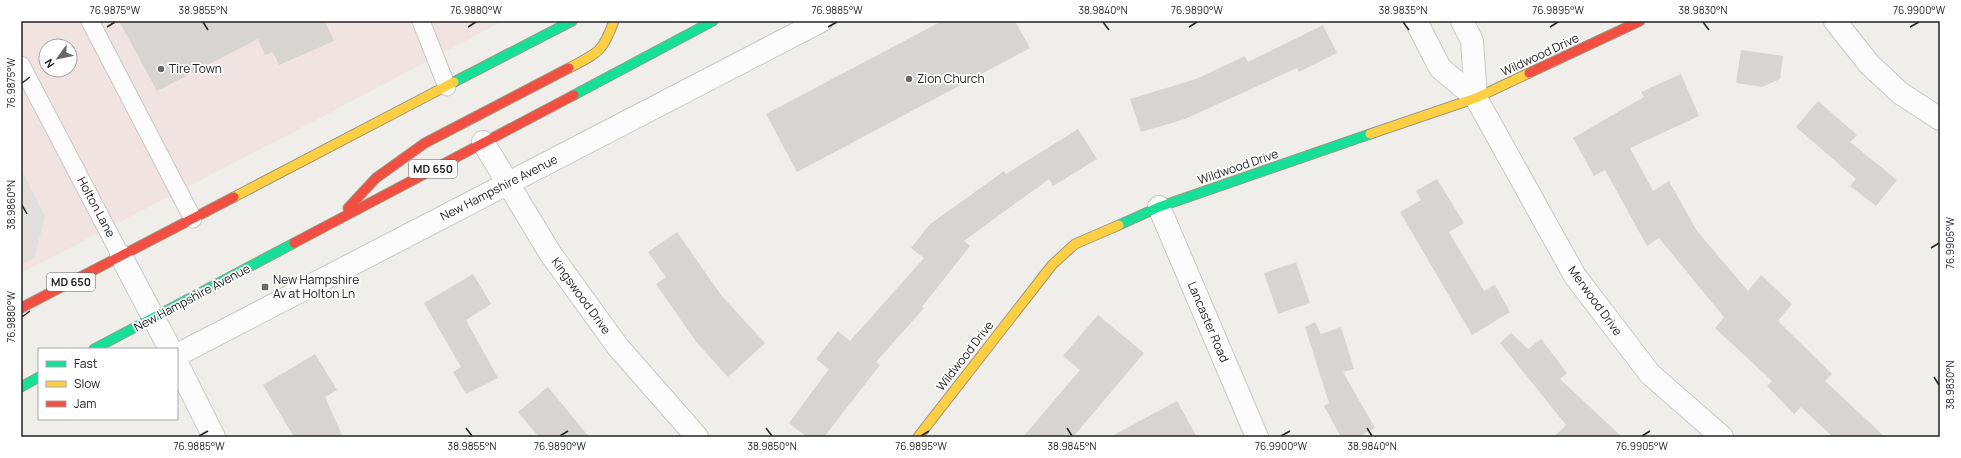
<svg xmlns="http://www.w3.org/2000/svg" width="1961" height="458" font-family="Manrope,sans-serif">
<rect width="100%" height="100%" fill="#f0eeeb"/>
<path fill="#f1e3e1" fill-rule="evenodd" d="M21 21H503L284 137 21 273ZM46 46H70V70H46Z"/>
<path fill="#e0dfde" d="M21 169 45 217 34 258 21 264Z"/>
<g fill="#d7d4d2">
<path d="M119 21H325L334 41 279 65 273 52 265 55 258 39 157 91Z"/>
<path d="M942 21H1015L1030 48 797 172 766 114Z"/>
<path d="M1323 25 1337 53 1299 72 1297 68 1185 119 1141 132 1130 99 1196 79 1245 56 1248 62Z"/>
<path d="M1741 50 1783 56 1780 79 1762 87 1736 83Z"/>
<path d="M1681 74 1699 116 1630 148 1653 191 1669 181 1697 231 1748 291 1761 275 1792 304 1778 321 1832 374 1825 381 1885 437H1833L1801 407 1794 414 1767 386 1772 381 1715 328 1724 317 1659 238 1647 246 1605 170 1594 176 1573 138 1644 97 1641 92Z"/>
<path d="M1818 101 1857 135 1850 142 1897 180 1876 206 1850 186 1856 179 1796 127Z"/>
<path d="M1078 129 1097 159 1053 186 1049 179 964 241 970 246 922 307 924 308 876 362 880 365 824 437H807L789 423 829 369 816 359 838 331 850 341 924 258 911 248 929 225 1004 171 1006 174Z"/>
<path d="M1437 179 1464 223 1449 232 1484 291 1495 285 1510 312 1472 335 1400 212 1421 200 1416 191Z"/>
<path d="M677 232 721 295 765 343 728 377 697 343 656 284 666 277 648 252Z"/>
<path d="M1296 262 1310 303 1278 314 1264 273Z"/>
<path d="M473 274 491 304 466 320 498 378 466 394 453 372 461 367 424 303Z"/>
<path d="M1098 315 1144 353 1073 437H1023L1080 370 1063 356Z"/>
<path d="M1315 322 1321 334 1341 327 1354 369 1343 372 1375 428 1358 437H1341L1324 406 1329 403 1305 327Z"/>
<path d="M1511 333 1528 349 1541 339 1567 373 1560 379 1622 437H1554L1566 425 1500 343Z"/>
<path d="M315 354 337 390 325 397 343 437H294L263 385Z"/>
<path d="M548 387 589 437H539L518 412Z"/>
<path d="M1177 401 1197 437H1110Z"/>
</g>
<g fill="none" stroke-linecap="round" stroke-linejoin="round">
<defs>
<g id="lane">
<path d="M90 21 193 219"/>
<path d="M421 21 447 87"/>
<path d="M21 65 121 256"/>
</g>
<g id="street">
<path d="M1416 21 1440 68 1476 98 1575 276 1650 374 1722 437"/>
<path d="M1462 21 1472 41 1476 98"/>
<path d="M1835 21 1869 64 1900 93 1940 119"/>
<path d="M483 142 550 253 618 347 697 437"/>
<path d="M1159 207 1257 437"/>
<path d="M121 256 170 349"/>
<path d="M177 355 821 21"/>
<path d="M177 363 214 437"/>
</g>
<g id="fast">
<path d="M454 82 572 21"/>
<path d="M574 95 713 21"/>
<path d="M1119 225 1159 207 1370 134"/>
<path d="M94 349 294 243"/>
<path d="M21 387 39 377"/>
</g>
<g id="slow">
<path d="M569 68C599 52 602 53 614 21"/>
<path d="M1370 134 1476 98 1529 73"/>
<path d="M234 197 454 82"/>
<path d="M918 437 1052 265 1075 244 1119 225"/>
</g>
<g id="jam">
<path d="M1529 73 1640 21"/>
<path d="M348 208 376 178 425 143 569 68"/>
<path d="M294 243 574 95"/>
<path d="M21 308 234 197"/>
</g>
</defs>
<use href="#lane" stroke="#c9c8c7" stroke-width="19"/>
<use href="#street" stroke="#c9c8c7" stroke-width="24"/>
<use href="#fast" stroke="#999a82" stroke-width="11"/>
<use href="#slow" stroke="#999a82" stroke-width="11"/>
<use href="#jam" stroke="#999a82" stroke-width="11"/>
<use href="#lane" stroke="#fdfcfc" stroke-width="17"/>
<use href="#street" stroke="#fdfcfc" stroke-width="22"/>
<use href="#fast" stroke="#16e098" stroke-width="9"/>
<use href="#slow" stroke="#ffcf43" stroke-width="9"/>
<use href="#jam" stroke="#f24e42" stroke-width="9"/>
</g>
<path fill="none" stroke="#222" stroke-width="1.5" d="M203 22 208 30M1103 22 1109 30M1403 22 1409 30M1703 22 1709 30M107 27 115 22M468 27 476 22M828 27 837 22M1189 27 1197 22M1550 27 1558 22M1910 27 1919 22M22 83 30 77M22 205 27 214M1931 248 1939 243M22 317 30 311M1934 377 1939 385M466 428 472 436M766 428 772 436M1067 428 1072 436M1367 428 1372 436M199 436 208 431M560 436 568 431M921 436 929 431M1281 436 1290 431M1642 436 1650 431"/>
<g fill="#6a6968" stroke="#fff" stroke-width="1.5">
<circle cx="161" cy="69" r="4"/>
<circle cx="909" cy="79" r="4"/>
<rect x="261" y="283" width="8" height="8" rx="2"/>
</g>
<g text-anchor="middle" stroke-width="3.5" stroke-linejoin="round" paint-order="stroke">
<g fill="#fff" stroke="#646464" stroke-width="1">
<rect x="409" y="160" width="48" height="18" rx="3"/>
<rect x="47" y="273" width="48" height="18" rx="3"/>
</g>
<g font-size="11" font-weight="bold" fill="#222">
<text x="433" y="173">MD 650</text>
<text x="71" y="286">MD 650</text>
</g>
<g font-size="12" fill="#222" stroke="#fff">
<text transform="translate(1540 55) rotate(-25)" y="4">Wildwood Drive</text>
<text transform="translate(1238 167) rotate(-19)" y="4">Wildwood Drive</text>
<text transform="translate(499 188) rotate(-27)" y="4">New Hampshire Avenue</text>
<text transform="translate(96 207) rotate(62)" y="4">Holton Lane</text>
<text transform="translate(581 296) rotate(54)" y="4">Kingswood Drive</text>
<text transform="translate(192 298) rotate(-28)" y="4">New Hampshire Avenue</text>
<text transform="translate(1595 301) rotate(54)" y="4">Merwood Drive</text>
<text transform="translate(1208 322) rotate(67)" y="4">Lancaster Road</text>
<text transform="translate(965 356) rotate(-52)" y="4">Wildwood Drive</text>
</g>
<g font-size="12" fill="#222" stroke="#fff" text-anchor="start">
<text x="169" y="73">Tire Town</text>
<text x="917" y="83">Zion Church</text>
<text x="273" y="284">New Hampshire<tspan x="273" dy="14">Av at Holton Ln</tspan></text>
</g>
</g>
<rect width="1961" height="458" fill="none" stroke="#ffffff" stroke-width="44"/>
<rect x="38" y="348" width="140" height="72" fill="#ffffff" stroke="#a7a7a7"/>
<rect x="46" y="361" width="20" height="6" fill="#16e098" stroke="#a7a7a7"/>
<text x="74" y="368" font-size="12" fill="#222222">Fast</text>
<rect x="46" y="381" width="20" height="6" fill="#ffcf43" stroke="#a7a7a7"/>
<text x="74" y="388" font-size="12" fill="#222222">Slow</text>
<rect x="46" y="401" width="20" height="6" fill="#f24e42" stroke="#a7a7a7"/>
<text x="74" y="408" font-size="12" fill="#222222">Jam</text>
<g transform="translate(58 58) rotate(237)"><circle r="19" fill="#ffffff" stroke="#a7a7a7"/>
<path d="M0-3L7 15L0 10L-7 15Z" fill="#6a6968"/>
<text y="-6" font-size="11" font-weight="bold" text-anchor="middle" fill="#222222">N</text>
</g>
<rect x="22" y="22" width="1917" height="414" fill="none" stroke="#222" stroke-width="1.5"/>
<g font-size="10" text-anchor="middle" fill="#222">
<text x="115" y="14">76.9875°W</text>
<text x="203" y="14">38.9855°N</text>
<text x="476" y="14">76.9880°W</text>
<text x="837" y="14">76.9885°W</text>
<text x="1103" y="14">38.9840°N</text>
<text x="1197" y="14">76.9890°W</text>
<text x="1403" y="14">38.9835°N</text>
<text x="1558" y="14">76.9895°W</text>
<text x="1703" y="14">38.9830°N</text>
<text x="1919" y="14">76.9900°W</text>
<text transform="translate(11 83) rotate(-90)" y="4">76.9875°W</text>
<text transform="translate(11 205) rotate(-90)" y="4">38.9860°N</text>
<text transform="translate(1950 243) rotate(-90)" y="4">76.9905°W</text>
<text transform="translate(11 317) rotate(-90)" y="4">76.9880°W</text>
<text transform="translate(1950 385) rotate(-90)" y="4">38.9830°N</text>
<text x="199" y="450">76.9885°W</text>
<text x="472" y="450">38.9855°N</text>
<text x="560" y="450">76.9890°W</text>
<text x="772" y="450">38.9850°N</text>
<text x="921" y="450">76.9895°W</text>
<text x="1072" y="450">38.9845°N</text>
<text x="1281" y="450">76.9900°W</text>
<text x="1372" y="450">38.9840°N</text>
<text x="1642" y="450">76.9905°W</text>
</g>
</svg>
